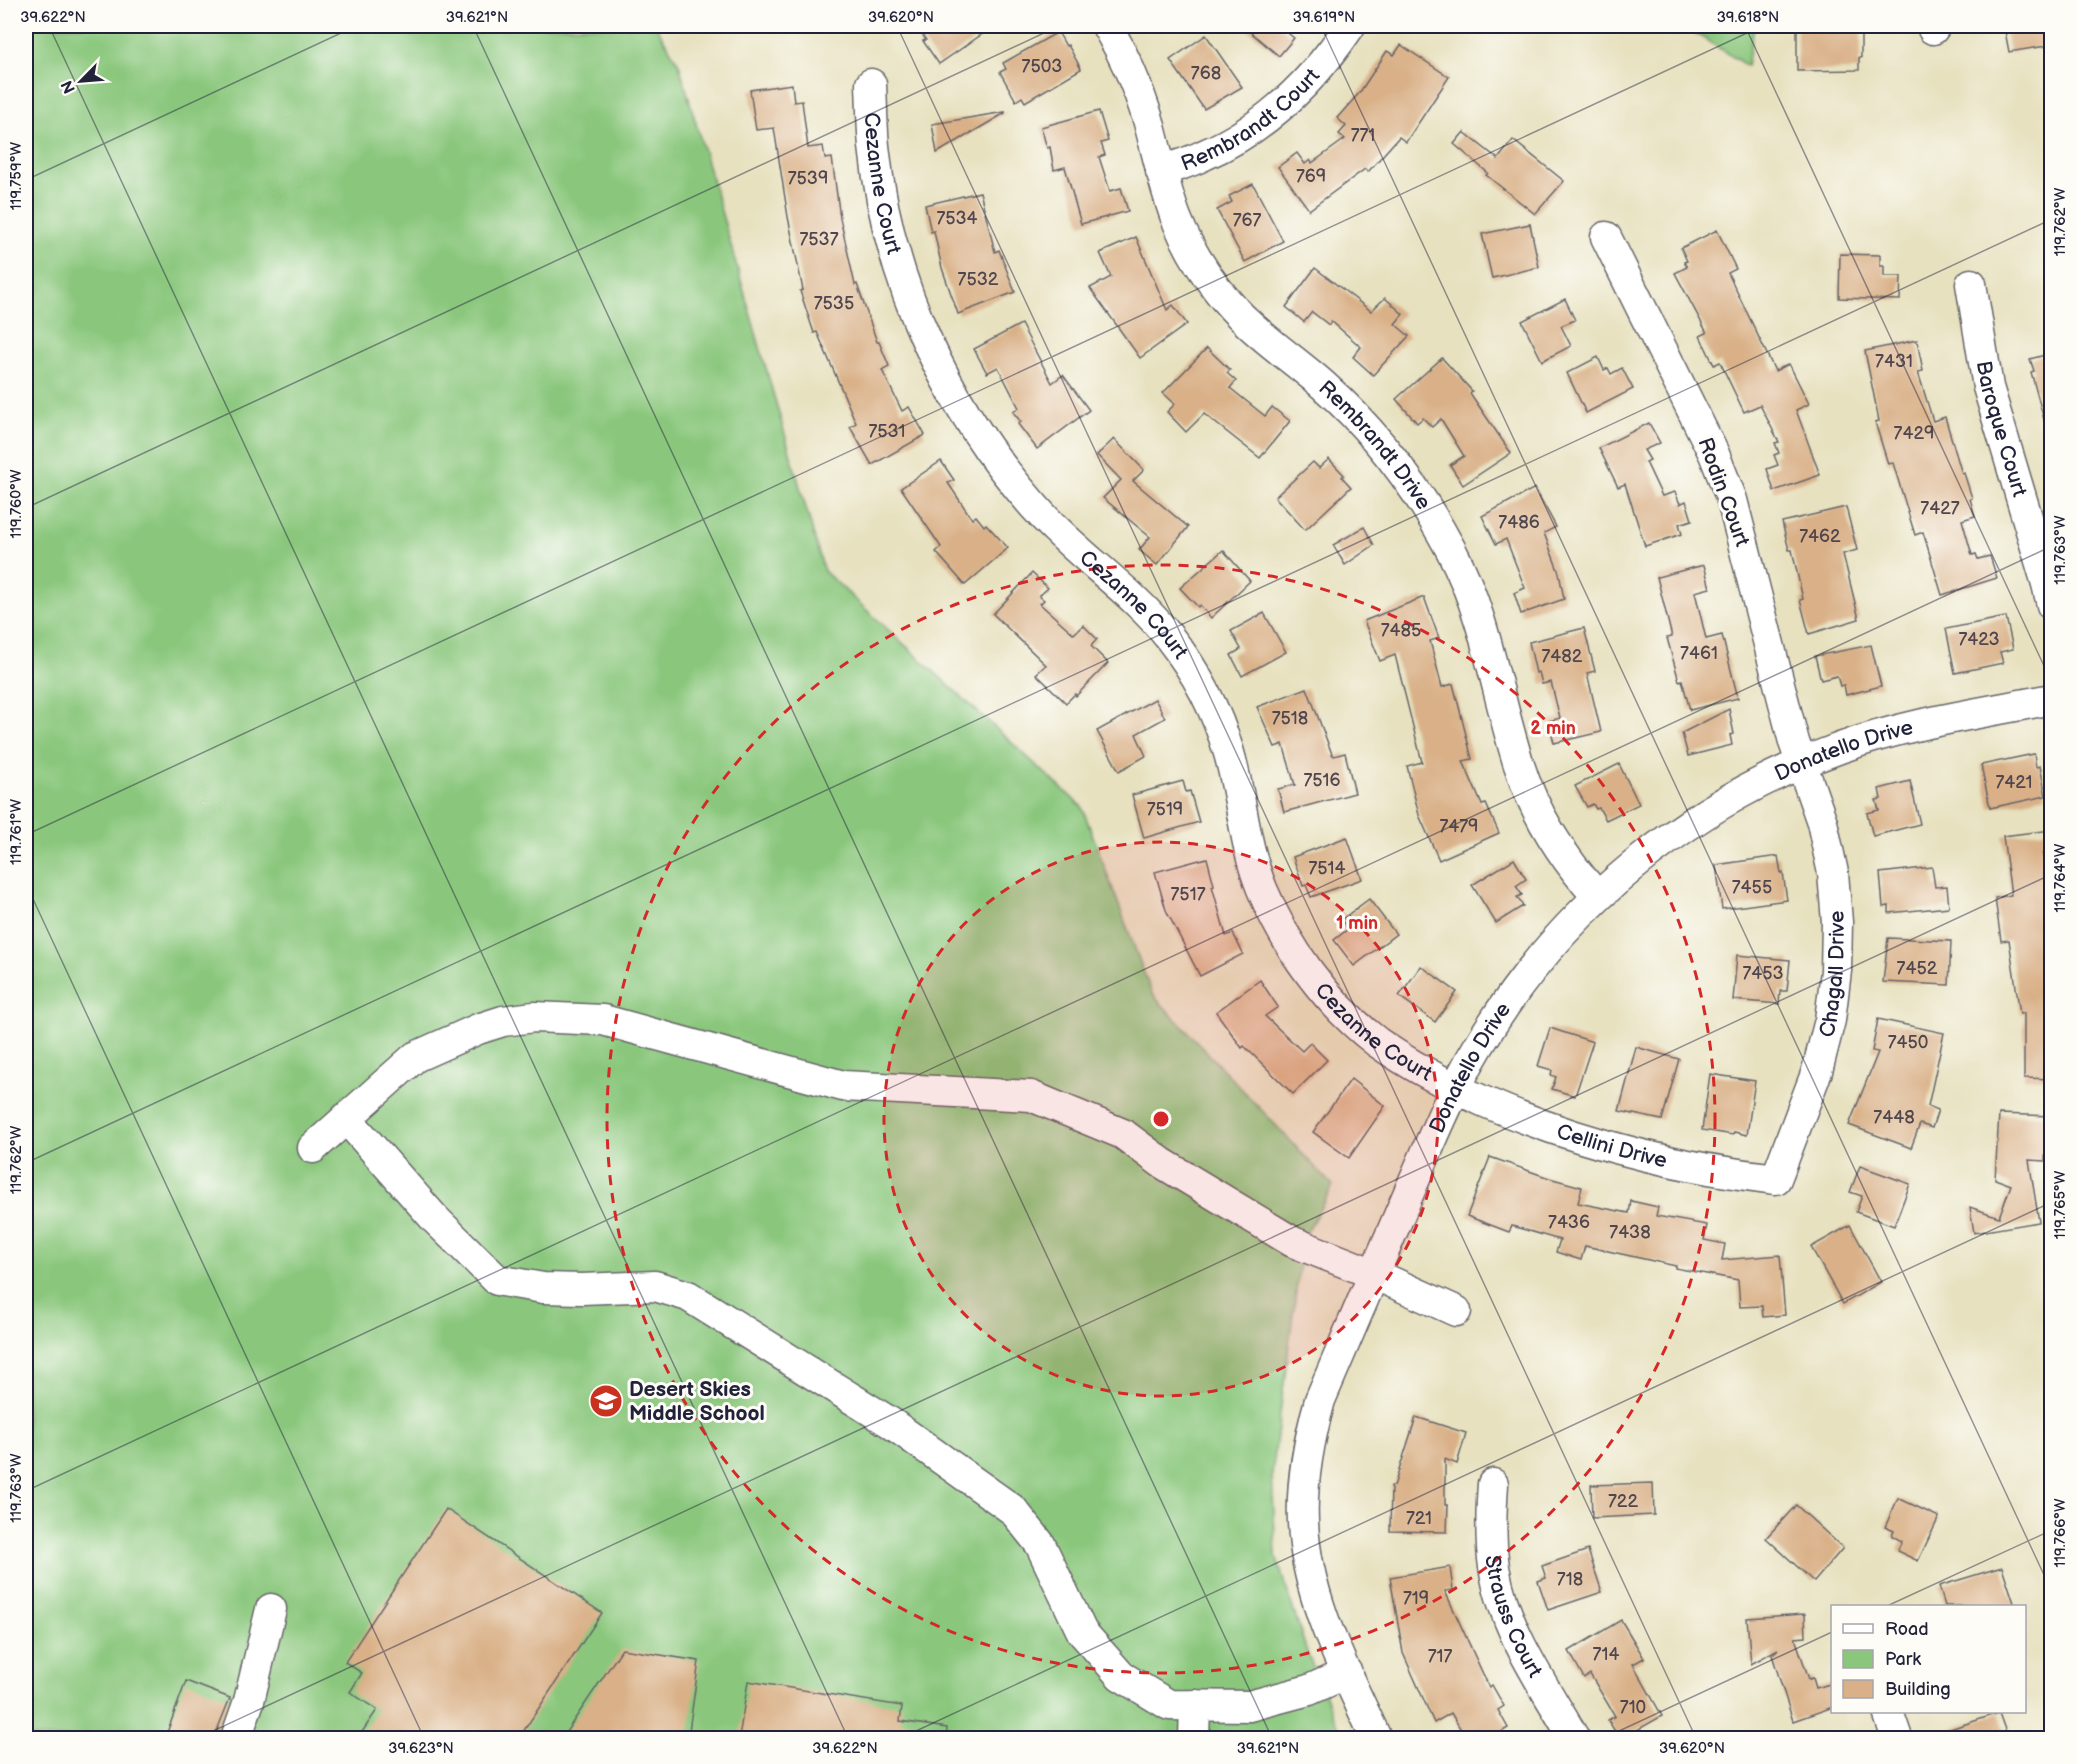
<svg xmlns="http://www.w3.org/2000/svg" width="2077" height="1764" font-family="'Balsamiq Sans',sans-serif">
<rect width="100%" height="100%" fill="#fdfcf7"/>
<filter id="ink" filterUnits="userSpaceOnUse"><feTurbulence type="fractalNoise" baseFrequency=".0167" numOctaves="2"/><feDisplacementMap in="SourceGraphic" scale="12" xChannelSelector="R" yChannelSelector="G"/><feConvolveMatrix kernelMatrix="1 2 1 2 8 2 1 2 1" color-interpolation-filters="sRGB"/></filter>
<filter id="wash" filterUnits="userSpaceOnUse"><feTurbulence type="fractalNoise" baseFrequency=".008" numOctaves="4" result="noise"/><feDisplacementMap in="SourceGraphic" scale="24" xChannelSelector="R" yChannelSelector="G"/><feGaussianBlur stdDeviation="1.35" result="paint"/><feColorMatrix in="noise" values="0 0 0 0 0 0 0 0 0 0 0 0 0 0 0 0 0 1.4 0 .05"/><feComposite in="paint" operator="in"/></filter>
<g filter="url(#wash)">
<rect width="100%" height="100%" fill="#e7e1bf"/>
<g fill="#8ac77d" stroke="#56745c" stroke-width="1.5">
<path d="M26 26H656L679 64 824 571 1082 807 1152 994 1333 1186 1303 1239 1272 1474 1276 1556 1308 1655 1343 1738H26Z"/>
<path d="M1684 26H1754L1747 66Z"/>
</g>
<g id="blocks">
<g fill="#d9b087">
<path d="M916 26H994L939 64 923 41 926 40Z"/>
<path d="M1243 26H1279L1294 38 1279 56Z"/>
<path d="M2004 26H2052V45L2009 52Z"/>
<path d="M1797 27H1861V58H1859V70L1797 71Z"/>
<path d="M1058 32 1066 46 1068 45 1081 69 1025 102 1022 97 1016 101 1000 72 1006 69 1003 63Z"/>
<path d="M1206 35 1242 87 1204 109 1170 60Z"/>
<path d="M1401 45 1449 77 1406 142 1399 137 1368 172 1365 169 1309 210 1278 167 1297 153 1305 164 1310 160 1312 163 1345 139 1339 134 1346 126 1337 118 1360 92 1387 51 1394 55Z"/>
<path d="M792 84 794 102 802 101 808 148 823 146 825 159 832 158 840 218 855 285 857 284 877 342H879L889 366 882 370 902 411 909 407 925 435 872 465 850 427 856 423 817 332 814 333 800 291 803 290 788 217 774 128 756 130 750 90Z"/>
<path d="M1099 111 1108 141 1101 143 1105 155 1099 157 1110 191 1121 188 1128 211 1081 224 1065 167 1054 170 1050 147 1047 148 1041 127Z"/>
<path d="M1005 112V113L937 153 932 124Z"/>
<path d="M1464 132 1498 159 1513 140 1564 181 1535 214 1486 175 1488 173 1454 144Z"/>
<path d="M1253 184 1283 241 1245 262 1217 210 1232 202 1229 196Z"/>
<path d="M980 192 995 252 999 250 1015 292 958 314 942 268 934 231 931 232 925 205Z"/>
<path d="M1530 224 1539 267 1492 278 1482 234Z"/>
<path d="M1717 230 1736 269 1728 273 1775 371 1789 364 1809 404 1796 410 1820 475 1774 491 1767 469 1778 465 1774 455 1779 453 1775 443 1779 442 1760 405 1744 412 1720 362 1714 365 1700 336 1707 333 1675 273 1687 267 1684 262 1687 261 1681 248Z"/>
<path d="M1136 237 1167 310 1173 305 1187 324 1140 358 1090 288 1111 277 1100 253Z"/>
<path d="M1840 254 1880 255V266H1884V276H1901L1900 300 1839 298Z"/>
<path d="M1315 268 1371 311 1385 298 1403 314 1395 324 1409 336 1373 375 1353 357 1361 347 1331 321 1329 325 1312 312 1304 322 1286 307Z"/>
<path d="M1565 299 1575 320 1561 326 1571 346 1542 361 1522 321Z"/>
<path d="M1021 324 1052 383 1063 375 1089 410 1037 449 1018 424 1021 422 1013 412 1019 408 998 367 987 373 974 349Z"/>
<path d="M1917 340 1923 371 1918 372 1933 421 1945 417 1962 474 1964 473 1972 498 1970 499 1975 516 1962 520 1972 555 1976 554 1978 559 1990 556 1997 578 1942 595 1923 532 1915 535 1893 463 1888 464 1875 422 1879 421 1865 351Z"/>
<path d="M1207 348 1230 370 1227 373 1236 381 1230 388 1265 416 1272 407 1290 421 1260 458 1204 414 1186 432 1167 412 1175 404 1163 393Z"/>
<path d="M2052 353V426L2046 427 2031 372 2034 371 2030 359Z"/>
<path d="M1598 357 1604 370 1608 368 1611 374 1622 368 1633 389 1586 413 1567 373Z"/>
<path d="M1442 358 1472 391 1470 393 1511 453 1463 485 1450 465 1464 456 1441 419 1432 427 1423 418 1417 423 1396 399Z"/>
<path d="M1649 423 1660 443 1644 450 1650 460 1646 462 1662 496 1675 492 1680 504 1686 501 1692 520 1679 524 1682 534 1645 546 1625 484 1618 487 1599 448Z"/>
<path d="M1114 439 1144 470 1133 481 1188 527 1157 565 1139 550 1150 537 1103 498 1121 480 1097 455Z"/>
<path d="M1329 459 1344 475 1342 477 1351 487 1305 530 1275 497 1313 462 1319 468Z"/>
<path d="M941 461 954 480 948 483 972 519 976 516 984 526 986 524 1008 548 965 585 936 552 941 547 901 488Z"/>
<path d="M1535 488 1556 527 1544 533 1559 573 1564 599 1521 614 1514 593 1525 588 1506 539 1496 544 1482 516Z"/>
<path d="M1846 507 1857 550 1843 554 1859 619 1809 634 1800 600 1803 599 1792 550H1789L1782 522Z"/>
<path d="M1364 527 1374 545 1345 565 1333 545Z"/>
<path d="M1223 550 1250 581 1211 618 1200 605 1198 607 1180 588Z"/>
<path d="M1704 565 1710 588 1695 592 1706 639 1722 635 1738 698 1690 710 1682 680 1679 681 1667 638 1672 637 1657 577Z"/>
<path d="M1032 573 1048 588 1039 596 1044 600 1040 604 1074 634 1083 625 1097 639 1091 646 1108 663 1076 696 1075 694 1066 703 1036 674 1046 665 993 614Z"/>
<path d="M1424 597 1439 638 1430 641 1442 687 1453 684 1459 707 1472 759 1463 761 1482 805 1486 804 1499 833 1439 860 1419 815 1407 766 1422 762 1395 655 1380 661 1364 621Z"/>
<path d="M1264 613 1286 652 1242 676 1231 655 1241 649 1231 631Z"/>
<path d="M2006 617 2013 649 2000 652 2003 663 1955 673 1946 629Z"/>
<path d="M1584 628 1595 671 1587 673 1601 732 1554 743 1549 721 1560 718 1551 682 1542 684 1539 672 1536 673 1529 642Z"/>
<path d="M1871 645 1881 686 1846 695 1844 685 1840 686 1837 676 1821 680 1815 656Z"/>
<path d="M1307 688 1332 754 1334 756 1345 753 1355 793 1284 812 1278 789 1295 785 1283 744 1275 747 1257 707Z"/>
<path d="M1155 699 1165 718 1136 734 1146 756 1119 771 1097 731Z"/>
<path d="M1729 709 1734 734 1730 735 1732 745 1688 756 1682 733Z"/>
<path d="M2034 754 2036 767 2040 766 2046 796 1990 808 1981 765Z"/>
<path d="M1619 764 1639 804 1606 820 1599 808 1596 809 1593 804 1587 807 1575 786Z"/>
<path d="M1183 781 1186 792 1190 791 1199 822 1144 838 1132 795Z"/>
<path d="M1910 781 1920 824 1873 836 1867 813 1879 810 1876 800 1881 799 1879 789Z"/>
<path d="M2052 830V853L2043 854 2048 890 2052 889V1079L2024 1078V1013L2020 1014 2009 940 2001 941 1995 898 2011 895 2003 836Z"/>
<path d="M1347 837 1362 879 1311 897 1306 885 1303 886 1293 857Z"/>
<path d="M1778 856 1781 873H1783L1787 900 1722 909 1716 865Z"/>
<path d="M1207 858 1214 885 1212 886 1226 936 1233 933 1243 954 1200 976 1166 910 1155 872Z"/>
<path d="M1514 859 1526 879 1516 886 1522 895 1517 897 1523 906 1496 923 1472 885Z"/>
<path d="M1932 867 1935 887 1947 886 1949 907 1889 913V906L1883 907 1880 873Z"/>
<path d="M1369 899 1396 934 1354 966 1334 940 1348 929 1341 920Z"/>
<path d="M1888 938 1951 941 1949 985 1883 982Z"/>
<path d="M1737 955 1790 960 1787 991H1780L1779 1004 1733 1000Z"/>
<path d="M1421 966 1457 992 1435 1022 1399 996Z"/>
<path d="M1260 980 1278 1007 1265 1016 1302 1051 1310 1043 1327 1060 1293 1094 1244 1046 1242 1048 1216 1012Z"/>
<path d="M1878 1019 1944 1033 1928 1106 1938 1110 1932 1128 1920 1124 1911 1148 1849 1125 1878 1052 1872 1051Z"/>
<path d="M1550 1028 1593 1042 1575 1096 1552 1089 1556 1077 1551 1075 1552 1070 1538 1066Z"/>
<path d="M1636 1047 1679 1059 1662 1120 1619 1111Z"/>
<path d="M1710 1074 1755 1081 1747 1135 1734 1132 1733 1135 1702 1130Z"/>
<path d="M1351 1079 1385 1106 1349 1158 1313 1132Z"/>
<path d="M1999 1114 2052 1116V1149H2046L2045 1161 2029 1160 2039 1222 1974 1233 1970 1207 1999 1217 2011 1185 1995 1179Z"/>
<path d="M1490 1157 1549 1178 1582 1187 1578 1203 1629 1213 1631 1201 1658 1207 1656 1216 1707 1225 1704 1240 1725 1244 1722 1260 1780 1255 1785 1315 1763 1317 1762 1306 1740 1307 1738 1280 1675 1268 1676 1266 1585 1246 1581 1260 1556 1252 1560 1240 1512 1226 1509 1232 1467 1216Z"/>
<path d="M1860 1166 1910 1184 1894 1226 1856 1212 1862 1196 1850 1192Z"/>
<path d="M1850 1225 1881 1282 1843 1304 1811 1247Z"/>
<path d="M1416 1417 1466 1433 1457 1464 1445 1459V1505H1448L1447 1532 1390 1531 1391 1486H1394Z"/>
<path d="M1653 1483 1654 1515 1592 1518 1591 1485Z"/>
<path d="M1898 1498 1939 1517 1918 1561 1897 1551 1902 1541 1892 1536 1894 1531 1885 1527Z"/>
<path d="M1796 1505 1843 1548 1814 1582 1766 1538Z"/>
<path d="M446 1509 602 1613 519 1738H358L377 1710 350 1692 362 1673 345 1662Z"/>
<path d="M1588 1550 1602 1592 1548 1610 1538 1581 1546 1578 1542 1566Z"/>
<path d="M1450 1567 1453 1590 1445 1591 1489 1687 1492 1685 1504 1706 1498 1710 1508 1728 1491 1738H1466L1451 1713 1434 1723 1403 1653 1390 1577Z"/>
<path d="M2002 1567 2015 1606H1945L1939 1586Z"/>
<path d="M1805 1614 1806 1637 1795 1638 1809 1679 1813 1678 1816 1688 1833 1683V1707L1793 1721 1772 1655 1778 1649 1751 1664 1747 1618Z"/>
<path d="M1621 1620 1644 1658 1633 1664 1662 1716 1623 1738H1619L1608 1720 1615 1716 1590 1674 1584 1678 1569 1651Z"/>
<path d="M622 1649 699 1661 688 1738H562Z"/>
<path d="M186 1681 230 1698 214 1738H165Z"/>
<path d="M748 1681 902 1706 900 1721 947 1728 946 1738H739Z"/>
<path d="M1999 1713 2008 1738H1933L1932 1735Z"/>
</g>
</g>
</g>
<g filter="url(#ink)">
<use href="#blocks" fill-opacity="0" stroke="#676569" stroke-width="1.5"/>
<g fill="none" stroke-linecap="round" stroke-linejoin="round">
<defs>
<g id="minor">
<path id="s1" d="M1107 26C1124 55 1138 87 1148 119 1157 152 1164 186 1176 218 1186 243 1201 268 1217 289 1247 329 1286 353 1323 385 1376 432 1418 488 1451 550 1487 618 1496 694 1519 765 1535 815 1563 858 1597 896"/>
<path d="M1933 29 1935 26"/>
<path id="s2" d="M871 84C872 105 872 126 874 146 888 283 948 412 1041 514 1081 558 1132 590 1169 637 1196 671 1217 712 1229 753 1242 798 1244 845 1262 889 1286 947 1326 1003 1377 1042 1411 1066 1447 1085 1485 1102 1579 1143 1675 1167 1776 1179L1817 1071 1830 1020 1836 971 1837 922 1833 873 1822 822 1794 742 1732 500 1714 454 1606 237"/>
<path id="s3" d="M1161 171C1176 166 1191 162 1204 155 1267 128 1313 81 1350 26"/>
<path id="s4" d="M1971 284 1988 387 2047 584 2052 605"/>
<path d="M346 1118 435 1219 497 1280 543 1288 582 1289 655 1286 688 1296 891 1423 1013 1510 1040 1544 1082 1632 1121 1676 1169 1705 1249 1706 1309 1690 1347 1673"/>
<path d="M313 1148 415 1057 478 1029 503 1021 534 1017 603 1020 843 1086 1031 1096 1123 1134 1162 1163 1293 1242 1374 1274 1456 1311"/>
<path id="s5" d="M1493 1484C1491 1512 1490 1539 1494 1567 1504 1630 1543 1684 1574 1738"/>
<path d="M1888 1712 1897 1738"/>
<path d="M236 1738 249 1701 271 1609"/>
<path d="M1194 1738 1195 1705"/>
<path id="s6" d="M1376 1738C1345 1670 1306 1599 1303 1522 1301 1480 1309 1440 1320 1400 1350 1330 1380 1260 1410 1190 1431 1142 1451 1092 1478 1047 1560 909 1688 803 1840 748 1908 723 1981 713 2052 699"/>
</g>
</defs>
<use href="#minor" stroke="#676569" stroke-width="33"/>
<use href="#minor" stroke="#fff" stroke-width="30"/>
</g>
</g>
<path fill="none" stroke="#22223b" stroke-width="1.5" stroke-opacity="0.45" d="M49 26 848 1738M473 26 1272 1738M897 26 1696 1738M1321 26 2052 1592M1745 26 2052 683M26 180 356 26M26 508 1059 26M26 835 1762 26M26 884 424 1738M26 1163 2052 219M26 1491 2052 546M1887 1606 2052 1530M198 1738 2052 874M901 1738 2052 1202M1604 1738 1832 1632"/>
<circle cx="1161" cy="1119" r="277" fill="#d62828" fill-opacity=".12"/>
<g fill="none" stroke="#d62828" stroke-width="3" stroke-dasharray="10 8">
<circle cx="1161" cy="1119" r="277"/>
<circle cx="1161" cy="1119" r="554"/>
</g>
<defs>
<symbol id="school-disc" viewBox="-11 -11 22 22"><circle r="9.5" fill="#c8321e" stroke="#fdfcf7"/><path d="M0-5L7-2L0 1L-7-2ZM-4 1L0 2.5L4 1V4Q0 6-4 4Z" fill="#fff"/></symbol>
</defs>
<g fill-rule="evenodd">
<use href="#school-disc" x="587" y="1382" width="38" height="38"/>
</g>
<g text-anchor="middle" stroke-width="6" stroke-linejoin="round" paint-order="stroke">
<g font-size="18" fill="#50464e">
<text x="1042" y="72">7503</text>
<text x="1206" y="79">768</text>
<text x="1363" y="141">771</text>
<text x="1311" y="182">769</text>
<text x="808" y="184">7539</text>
<text x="957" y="224">7534</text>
<text x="1247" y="226">767</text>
<text x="819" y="245">7537</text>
<text x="978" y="285">7532</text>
<text x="834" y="309">7535</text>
<text x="1894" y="367">7431</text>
<text x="887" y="437">7531</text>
<text x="1914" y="439">7429</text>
<text x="1940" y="514">7427</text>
<text x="1519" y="528">7486</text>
<text x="1820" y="542">7462</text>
<text x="1401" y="636">7485</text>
<text x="1979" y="645">7423</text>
<text x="1699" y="659">7461</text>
<text x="1562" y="662">7482</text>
<text x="1290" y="724">7518</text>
<text x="1322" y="786">7516</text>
<text x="2014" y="788">7421</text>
<text x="1165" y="815">7519</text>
<text x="1459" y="832">7479</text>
<text x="1327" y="874">7514</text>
<text x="1752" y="893">7455</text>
<text x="1188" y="900">7517</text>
<text x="1917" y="974">7452</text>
<text x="1763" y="979">7453</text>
<text x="1908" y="1048">7450</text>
<text x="1894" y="1123">7448</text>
<text x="1569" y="1228">7436</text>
<text x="1630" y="1238">7438</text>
<text x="1623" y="1507">722</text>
<text x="1419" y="1524">721</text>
<text x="1570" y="1585">718</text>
<text x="1416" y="1604">719</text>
<text x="1606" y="1660">714</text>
<text x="1440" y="1662">717</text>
<text x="1633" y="1713">710</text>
</g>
<g font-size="21" fill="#22223b" stroke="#fdfcf7">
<text dy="7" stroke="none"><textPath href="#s3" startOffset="104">Rembrandt Court</textPath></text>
<text dy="7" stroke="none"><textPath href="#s2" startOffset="100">Cezanne Court</textPath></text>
<text dy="7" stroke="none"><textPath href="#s4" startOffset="148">Baroque Court</textPath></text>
<text dy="7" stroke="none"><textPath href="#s1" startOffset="510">Rembrandt Drive</textPath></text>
<text transform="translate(1724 492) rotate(70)" y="7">Rodin Court</text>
<text dy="7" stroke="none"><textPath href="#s2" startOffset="603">Cezanne Court</textPath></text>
<text dy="7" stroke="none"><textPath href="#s6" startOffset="1222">Donatello Drive</textPath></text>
<text dy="7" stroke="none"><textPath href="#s2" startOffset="1756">Chagall Drive</textPath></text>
<text dy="7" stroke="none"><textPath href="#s2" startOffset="1107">Cezanne Court</textPath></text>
<text dy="7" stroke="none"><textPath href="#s6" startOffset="718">Donatello Drive</textPath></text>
<text dy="7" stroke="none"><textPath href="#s2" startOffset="1374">Cellini Drive</textPath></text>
<text dy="7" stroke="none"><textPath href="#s5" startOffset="136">Strauss Court</textPath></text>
</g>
<g font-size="21" font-weight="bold" fill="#22223b" stroke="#fdfcf7" text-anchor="start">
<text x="629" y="1396">Desert Skies<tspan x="629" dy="24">Middle School</tspan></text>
</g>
</g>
<circle cx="1161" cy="1119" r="9" fill="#d62828" stroke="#fdfcf7" stroke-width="3"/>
<g font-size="18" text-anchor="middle" font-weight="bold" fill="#d62828" stroke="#fdfcf7" stroke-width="6" stroke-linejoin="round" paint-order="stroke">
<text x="1553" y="734">2 min</text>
<text x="1357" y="929">1 min</text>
</g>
<rect width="2077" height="1764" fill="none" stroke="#fdfcf7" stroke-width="66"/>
<rect x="1831" y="1605" width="195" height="108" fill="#fdfcf7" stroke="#a5a5ac" stroke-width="1.5"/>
<rect x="1843" y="1624" width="30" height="9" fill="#ffffff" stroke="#a5a5ac" stroke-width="1.5"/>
<text x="1885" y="1635" font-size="18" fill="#22223b">Road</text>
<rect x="1843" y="1650" width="30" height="18" fill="#8ac77d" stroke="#a5a5ac" stroke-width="1.5"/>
<text x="1885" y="1665" font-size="18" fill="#22223b">Park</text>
<rect x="1843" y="1680" width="30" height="18" fill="#d9b087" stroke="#a5a5ac" stroke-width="1.5"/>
<text x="1885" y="1695" font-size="18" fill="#22223b">Building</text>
<g transform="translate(81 81) rotate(245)" stroke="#fdfcf7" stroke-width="4.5" paint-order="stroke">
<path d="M0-4.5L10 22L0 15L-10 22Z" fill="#22223b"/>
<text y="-9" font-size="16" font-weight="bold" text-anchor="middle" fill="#22223b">N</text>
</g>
<rect x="33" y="33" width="2011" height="1698" fill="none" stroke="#22223b" stroke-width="2"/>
<g font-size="15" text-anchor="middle" fill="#22223b">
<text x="53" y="22">39.622°N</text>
<text x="477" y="22">39.621°N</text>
<text x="901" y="22">39.620°N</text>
<text x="1324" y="22">39.619°N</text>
<text x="1748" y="22">39.618°N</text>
<text transform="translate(16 176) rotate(-90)" y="5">119.759°W</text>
<text transform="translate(2060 222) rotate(-90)" y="5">119.762°W</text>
<text transform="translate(16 504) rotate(-90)" y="5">119.760°W</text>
<text transform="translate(2060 550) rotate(-90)" y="5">119.763°W</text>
<text transform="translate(16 832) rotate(-90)" y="5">119.761°W</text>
<text transform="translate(2060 878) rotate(-90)" y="5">119.764°W</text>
<text transform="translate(16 1160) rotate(-90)" y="5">119.762°W</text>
<text transform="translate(2060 1205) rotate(-90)" y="5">119.765°W</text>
<text transform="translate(16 1488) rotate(-90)" y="5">119.763°W</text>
<text transform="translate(2060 1533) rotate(-90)" y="5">119.766°W</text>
<text x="421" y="1753">39.623°N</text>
<text x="845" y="1753">39.622°N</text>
<text x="1268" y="1753">39.621°N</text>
<text x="1692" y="1753">39.620°N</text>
</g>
</svg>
